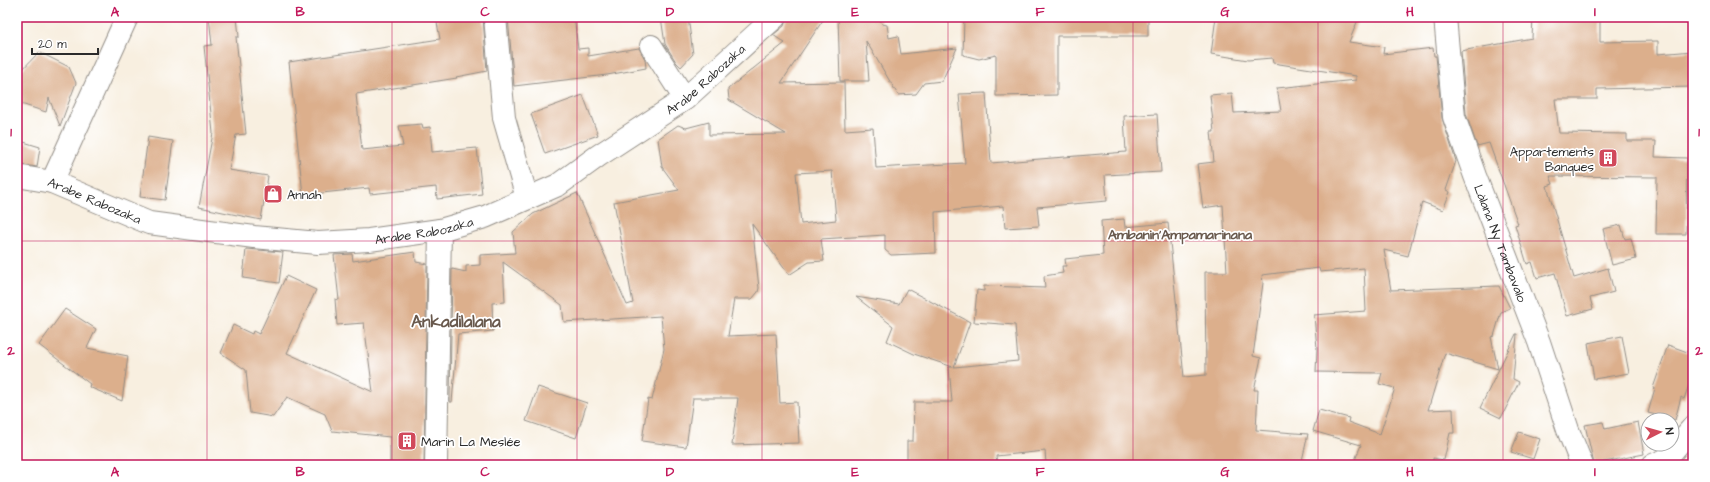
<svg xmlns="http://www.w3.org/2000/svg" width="1710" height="482" font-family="'Architects Daughter',sans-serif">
<rect width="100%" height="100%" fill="#fff"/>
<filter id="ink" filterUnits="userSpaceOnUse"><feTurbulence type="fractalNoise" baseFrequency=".025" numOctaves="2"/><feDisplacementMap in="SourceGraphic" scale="8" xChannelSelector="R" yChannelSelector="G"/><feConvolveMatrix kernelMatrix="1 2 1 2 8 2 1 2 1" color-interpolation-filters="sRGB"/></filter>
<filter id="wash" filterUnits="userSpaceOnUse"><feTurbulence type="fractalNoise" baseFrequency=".012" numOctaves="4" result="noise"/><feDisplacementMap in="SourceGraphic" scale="16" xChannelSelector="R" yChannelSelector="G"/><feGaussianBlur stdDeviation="0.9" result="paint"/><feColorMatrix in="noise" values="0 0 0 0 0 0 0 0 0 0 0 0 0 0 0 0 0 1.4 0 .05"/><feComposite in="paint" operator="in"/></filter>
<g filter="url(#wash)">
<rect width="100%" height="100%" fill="#f8efe0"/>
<g id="blocks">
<g fill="#dcaf8c" fill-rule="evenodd">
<path d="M209 17H237L239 37H236L246 134 236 135 229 170 268 176 261 220 199 207 213 133 204 46 212 45Z"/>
<path d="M436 17H483L487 71 456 77 457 78 356 94 362 150 403 146 399 126 422 124 423 128 430 127 432 152 477 148 482 194 437 199 436 187 370 194 369 188 303 195 289 62 440 39Z"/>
<path d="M508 17H574L578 49 588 48V56L639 48 645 59 646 68 607 75 514 86Z"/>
<path d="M661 17H688L693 54 681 67 676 62 665 44Z"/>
<path d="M787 17H825L781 83 844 82 845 130 873 128 876 168 965 163 959 94 986 93 991 163 1126 152 1124 116 1157 114 1161 172 1105 175 1107 201 1037 207 1039 226 1005 228 1003 206 935 212 936 253 891 255 885 250V235L821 239 824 261 809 262 789 275 752 224 759 288 758 292 752 299H734L728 336 776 334 780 403 797 402 799 443 732 445 738 398H693L686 447 642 441 648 399 652 400 664 349 661 316 564 322 562 305 503 262 505 302 492 303 493 331 458 334 452 402H450L452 269 466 272V266L480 265V255L515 253 513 232 533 214 577 193 627 305 633 303 614 202 679 190 662 167 658 139 678 125 686 128 709 122V135L786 134 729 100 728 89 785 43 773 35 784 26ZM832 171 836 220 801 224 796 173Z"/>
<path d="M838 17H879L882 24 887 25 889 38 898 36 901 54 957 48 942 81 924 83 916 94 898 95 866 41 869 81H840Z"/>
<path d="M964 17H1148V36H1057V95L996 96V55L979 59 963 55Z"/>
<path d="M1216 17 1250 21 1249 17H1359L1349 42 1384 47 1383 54 1433 48 1434 56H1436L1442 118 1456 161 1446 190 1450 192 1443 210 1422 202 1408 256 1384 250 1391 290 1499 286 1510 308 1501 312 1494 336 1491 337 1498 369 1445 353 1428 410 1453 409 1454 433H1450L1444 460 1433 458V465H1353L1361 445 1313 431 1319 410 1349 418 1348 422 1380 434 1395 388 1379 384 1382 373 1316 372 1317 348 1314 315 1366 311 1364 268 1320 272 1319 268 1262 275 1263 283 1253 356 1261 358 1254 390H1258L1256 430 1308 434 1301 465H1052V463H1046L1045 451 996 456 997 465H907V441H913L914 402H952L949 367H953L914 354 887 341 893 326 856 297 899 304 907 289 970 322 954 367 1018 361 1015 325 974 322 977 290 984 291V286L1045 288 1044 276 1063 273 1062 266H1066L1065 259 1103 255 1101 221 1124 219 1125 227 1168 223 1184 377 1206 375 1205 272H1227L1223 205 1203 208 1197 164 1214 162 1211 132H1214L1210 95 1232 93 1234 113 1281 111 1277 88 1356 80V76L1273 63 1272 58 1248 60 1211 54Z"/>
<path d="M1533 17H1600V42L1658 41V54L1693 51V87L1597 89V99H1555L1559 133 1627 134V141H1656L1655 157 1687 158 1686 234H1656L1657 177 1550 176 1553 184 1547 186 1574 278 1608 268 1614 292 1590 298 1593 309 1567 316 1555 273 1537 278 1532 262 1527 264 1515 225 1518 224 1489 143 1477 146 1466 114 1461 51 1532 38Z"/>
<path d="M39 52 69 67 76 83 60 126 49 98 46 112 21 104 19 73Z"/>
<path d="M583 95 598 135 545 154 531 114Z"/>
<path d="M148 137 173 141 165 200 140 197Z"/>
<path d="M17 140 40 147 37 167 17 164Z"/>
<path d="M1621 225 1625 239 1631 238 1636 259 1612 265 1603 229Z"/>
<path d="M246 249 283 252 279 283 243 278Z"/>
<path d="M415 252 416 262 427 264 424 465H390V437L332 431 325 414 287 397 273 417 250 413 246 370 221 353 233 325 252 334 253 331 259 334 286 276 316 290 287 353 373 392 364 323 337 325 335 299 339 300 334 255 352 254 353 261Z"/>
<path d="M65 309 96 329 87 348 128 356 122 401 89 387 90 384 39 345Z"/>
<path d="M1516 334H1517L1513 379 1519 382 1501 418 1480 408Z"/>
<path d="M1622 336 1629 373 1594 379 1588 343Z"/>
<path d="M1668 345 1693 354V373L1684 399 1681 397 1675 420 1648 413 1655 388H1653Z"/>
<path d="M538 387 587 403 576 438 526 421Z"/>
<path d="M1603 422 1605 429 1638 422 1644 454 1594 464 1585 425Z"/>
<path d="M1519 432 1540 439 1533 459 1511 452Z"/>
</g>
</g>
</g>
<g filter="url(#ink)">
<use href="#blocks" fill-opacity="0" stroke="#928d86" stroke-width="1"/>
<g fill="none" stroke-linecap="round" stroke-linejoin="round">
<defs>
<g id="minor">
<path d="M495 17 504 118 527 198"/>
<path id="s1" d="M1445 17 1454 117 1475 176 1539 342 1568 430 1582 465"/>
<path d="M651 46 685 99"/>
<path id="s2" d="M17 176 52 182 149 223 254 237 318 243 369 240 440 230 485 217 558 185 598 156 685 99 775 17"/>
<path d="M52 182 127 17"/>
<path d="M436 465 440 230"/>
<path d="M1653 465 1665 460 1693 427"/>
</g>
</defs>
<use href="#minor" stroke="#928d86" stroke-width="24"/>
<use href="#minor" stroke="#fff" stroke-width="22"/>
</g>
</g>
<path fill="none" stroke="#c2185b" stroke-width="1" stroke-opacity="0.55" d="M207 17V465M392 17V465M577 17V465M762 17V465M948 17V465M1133 17V465M1318 17V465M1503 17V465M17 241H1693"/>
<defs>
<symbol id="building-square" viewBox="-11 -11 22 22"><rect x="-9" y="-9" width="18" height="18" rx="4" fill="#d1495b" stroke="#fff"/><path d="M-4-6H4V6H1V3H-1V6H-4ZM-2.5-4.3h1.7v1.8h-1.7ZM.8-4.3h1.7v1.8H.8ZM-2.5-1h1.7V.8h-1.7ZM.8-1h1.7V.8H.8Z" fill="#fff"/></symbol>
<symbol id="shop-square" viewBox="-11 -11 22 22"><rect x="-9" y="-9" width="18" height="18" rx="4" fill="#d1495b" stroke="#fff"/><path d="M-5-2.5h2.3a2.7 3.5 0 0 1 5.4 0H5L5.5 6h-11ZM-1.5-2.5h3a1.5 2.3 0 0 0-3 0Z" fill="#fff"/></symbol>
</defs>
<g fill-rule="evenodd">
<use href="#building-square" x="1597" y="147" width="22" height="22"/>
<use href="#shop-square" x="262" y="183" width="22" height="22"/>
<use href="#building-square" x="396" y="430" width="22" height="22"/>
</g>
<g text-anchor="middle" stroke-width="3.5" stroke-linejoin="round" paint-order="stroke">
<g font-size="13" fill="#2b2b2b" stroke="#fff">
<text dy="5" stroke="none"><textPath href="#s2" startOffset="742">Arabe Rabozaka</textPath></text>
<text dy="5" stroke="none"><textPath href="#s2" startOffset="82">Arabe Rabozaka</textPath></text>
<text dy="5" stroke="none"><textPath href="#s2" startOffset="418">Arabe Rabozaka</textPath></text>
<text dy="5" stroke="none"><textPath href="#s1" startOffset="235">Làlana Ny Tambavalo</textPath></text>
</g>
<g font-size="13" fill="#2b2b2b" stroke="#fff" text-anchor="start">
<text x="1594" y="156" text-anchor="end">Appartements<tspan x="1594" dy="15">Banques</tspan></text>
<text x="287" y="199">Annah</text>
<text x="421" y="446">Marin La Meslée</text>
</g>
<g font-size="14" font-weight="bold" fill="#69594d" stroke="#fff">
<text x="1180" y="239">Ambanin'Ampamarinana</text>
</g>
<g font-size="17" font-weight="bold" fill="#69594d" stroke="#fff">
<text x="456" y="327">Ankadilalana</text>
</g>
</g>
<rect width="1710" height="482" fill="none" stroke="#fff" stroke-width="44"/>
<g transform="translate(1660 432) rotate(84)"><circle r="19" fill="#ffffff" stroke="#aaaaaa"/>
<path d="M0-3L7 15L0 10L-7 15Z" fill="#d1495b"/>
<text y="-6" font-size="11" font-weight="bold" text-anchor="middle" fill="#2b2b2b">N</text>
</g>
<path d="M32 48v6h66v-6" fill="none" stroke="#2b2b2b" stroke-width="2"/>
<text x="38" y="48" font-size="12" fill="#2b2b2b" stroke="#ffffff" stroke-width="3" paint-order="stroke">20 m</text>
<rect x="22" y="22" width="1666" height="438" fill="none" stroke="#c2185b" stroke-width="1.5"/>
<g font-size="13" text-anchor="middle" font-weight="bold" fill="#c2185b">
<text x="115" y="16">A</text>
<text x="300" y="16">B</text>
<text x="485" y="16">C</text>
<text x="670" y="16">D</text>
<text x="855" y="16">E</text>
<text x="1040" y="16">F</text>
<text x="1225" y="16">G</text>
<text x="1410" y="16">H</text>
<text x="1595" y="16">I</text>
<text x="11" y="136">1</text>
<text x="1699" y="136">1</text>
<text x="11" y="355">2</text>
<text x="1699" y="355">2</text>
<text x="115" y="476">A</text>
<text x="300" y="476">B</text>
<text x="485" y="476">C</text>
<text x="670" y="476">D</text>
<text x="855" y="476">E</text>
<text x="1040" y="476">F</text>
<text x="1225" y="476">G</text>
<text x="1410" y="476">H</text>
<text x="1595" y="476">I</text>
</g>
</svg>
